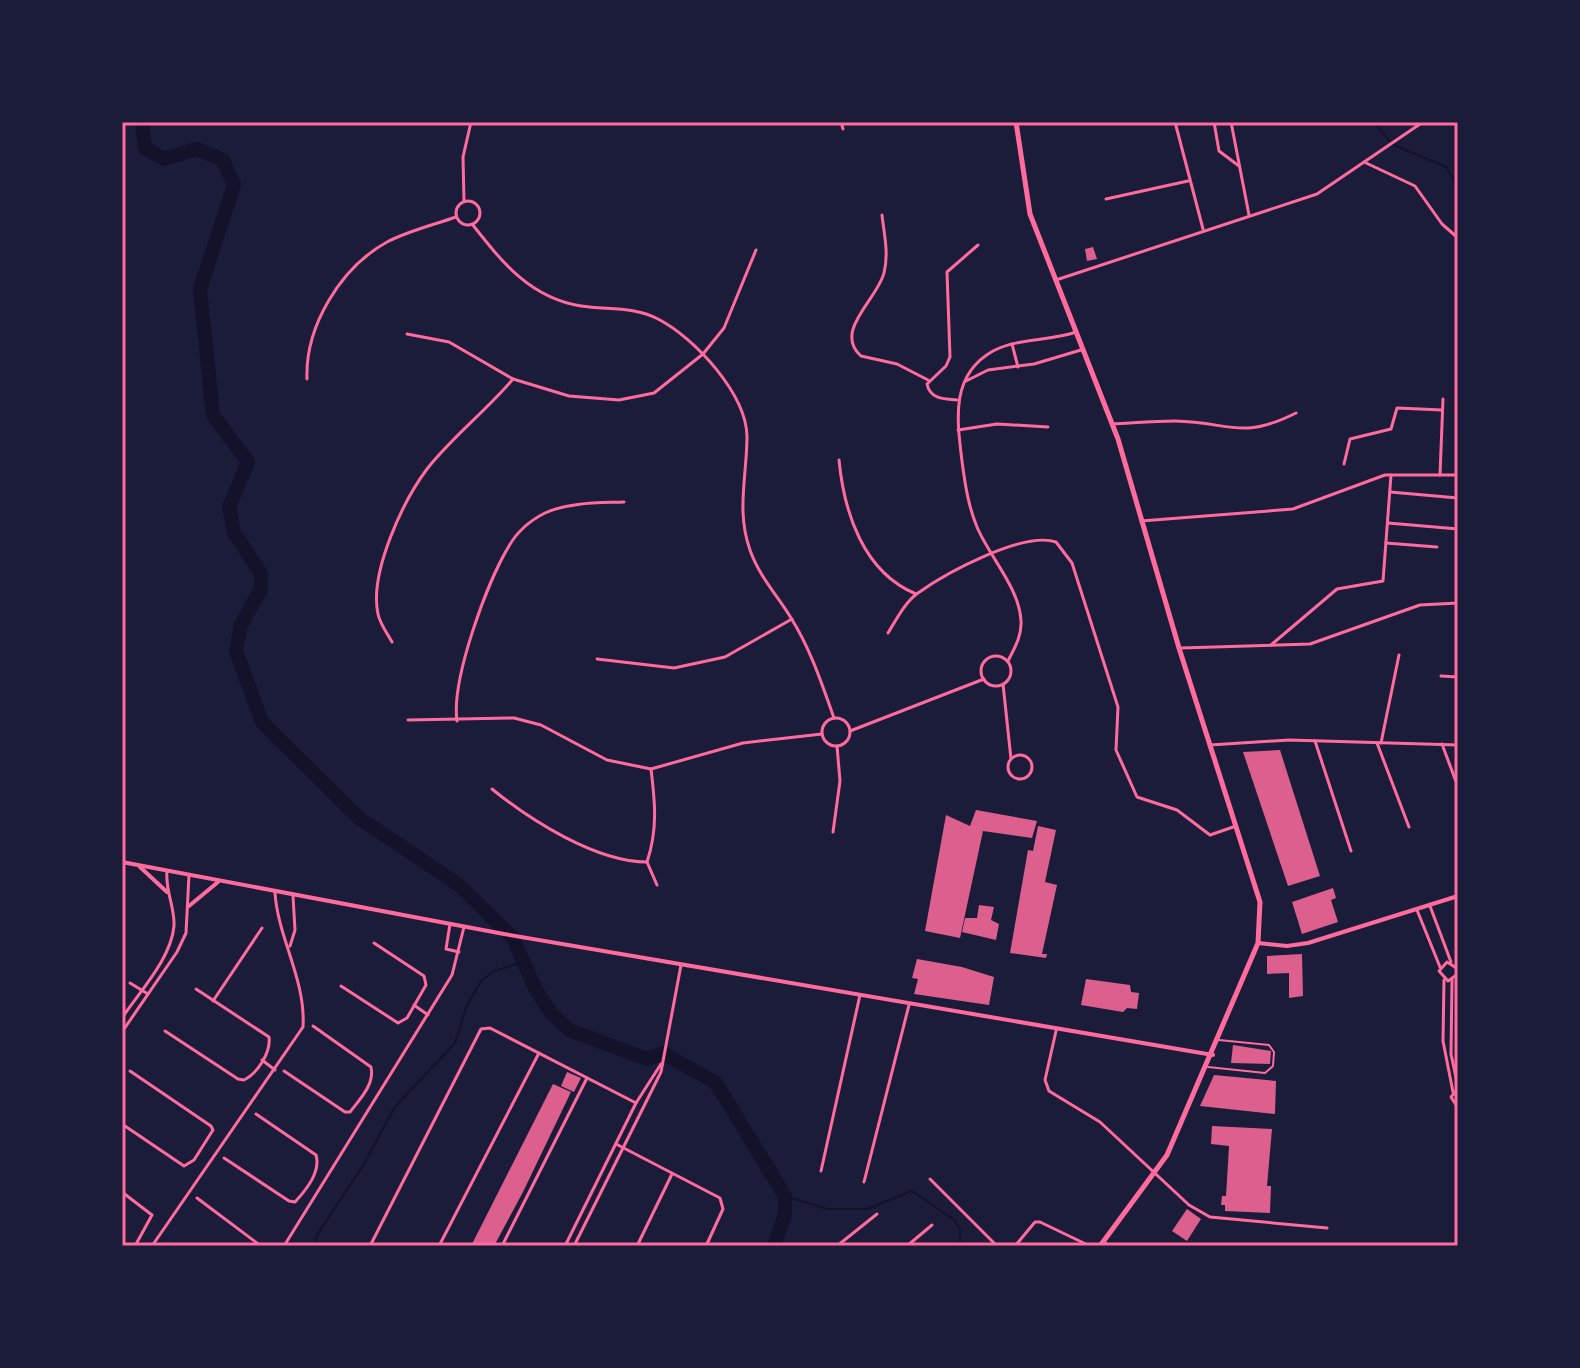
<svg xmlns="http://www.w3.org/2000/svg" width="1580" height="1368" font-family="'Fira Sans',sans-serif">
<rect width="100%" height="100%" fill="#1b1b3a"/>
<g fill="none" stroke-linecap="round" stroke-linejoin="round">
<g stroke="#12122b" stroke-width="2">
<path d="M1374 122 1392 144 1446 167 1458 187"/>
<path d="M785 1196 828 1209H867L912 1191 954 1220 960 1229V1246"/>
<path d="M314 1246 317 1235 364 1164 394 1108 455 1043 467 1005 481 981 494 971 523 962"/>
</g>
<path stroke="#12122b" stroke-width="14" d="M142 122 145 148 164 159 197 149 223 160 234 185 200 289 213 415 248 462 229 507 234 532 261 574V589L241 625 236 651 262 722 359 818 459 885 513 938 535 988 550 1012 569 1030 647 1059 663 1053 716 1083 785 1196V1215L774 1246"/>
</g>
<g fill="#dd5f8e">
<path d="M1093 247 1097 259 1087 261 1085 249Z"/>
<path d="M1280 750 1320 876 1288 886 1243 752Z"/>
<path d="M976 810 1037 821 1032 838 983 831 960 938 925 931 946 815 970 826Z"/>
<path d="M1038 826 1056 830 1045 882 1057 885 1042 954H1047L1046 958 1010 953 1028 850 1033 851Z"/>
<path d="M1333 888 1336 898 1331 900 1338 922 1302 934 1292 902Z"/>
<path d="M979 905 994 907 991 920 999 924 996 940 962 932 965 918H977Z"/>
<path d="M1302 954 1303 996 1289 998V973L1267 974V956Z"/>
<path d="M917 959 962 967 994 977 989 1005 914 994 918 979 912 978Z"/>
<path d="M1086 979 1130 985 1131 992 1139 993 1137 1009 1127 1008 1123 1012 1081 1005Z"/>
<path d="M1233 1045 1271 1051 1270 1064 1231 1063Z"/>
<path d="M567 1072 581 1078 574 1092 561 1086Z"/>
<path d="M1214 1075 1276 1081 1275 1114 1200 1106Z"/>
<path d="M553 1084 571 1092 523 1192 494 1246H471Z"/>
<path d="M1212 1126 1272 1129 1267 1186H1271L1270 1213 1225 1211V1205H1221L1222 1196H1226L1229 1146 1211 1144Z"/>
<path d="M1187 1209 1201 1219 1187 1241 1172 1231Z"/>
</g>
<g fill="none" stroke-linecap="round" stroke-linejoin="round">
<path stroke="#ff6b9d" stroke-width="2" d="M1208 1067 1265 1073 1273 1066 1274 1052 1269 1045 1219 1040"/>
<g stroke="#ff6b9d" stroke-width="3">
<path d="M841 122 843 129"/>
<path d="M1175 122 1203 229"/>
<path d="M1214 122 1219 151 1239 166"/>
<path d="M1231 122 1249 215"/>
<path d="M1364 162 1415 186 1442 224 1458 238"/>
<path d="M1106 199 1188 181"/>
<circle cx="468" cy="213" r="12"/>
<path d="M464 201 463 157 471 122"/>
<path d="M882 215C884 234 889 253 884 273 877 300 833 331 861 356L897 364 928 380"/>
<path d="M472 224C502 262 530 298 581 306 607 310 634 306 658 319 695 338 746 394 747 436 747 476 736 511 750 550 759 576 777 595 791 618 810 648 822 684 834 718"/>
<path d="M1056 280 1317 194 1423 122"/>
<path d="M407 334 449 342 513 379 569 396 619 400 654 393 703 354 724 328 756 250"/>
<path d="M1012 344 1018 367"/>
<path d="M307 379C305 327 340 268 387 242 408 231 433 225 456 217"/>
<path d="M966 381 988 370 1034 364 1081 350"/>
<path d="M957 400C944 399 930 399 927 384L946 366 950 357 947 272 978 245"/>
<path d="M1112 424C1133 423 1154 421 1175 421 1231 422 1240 441 1296 413"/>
<path d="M958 430 997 424 1048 427"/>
<path d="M839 460C844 512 863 572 916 594"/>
<path d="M1344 464 1350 439 1391 429 1397 408 1442 410"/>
<path d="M1440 475 1443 399"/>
<path d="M1390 492 1458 498"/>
<path d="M1141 521 1293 509 1385 475H1458"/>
<path d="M1388 523 1458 529"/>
<path d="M1386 543 1437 547"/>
<path d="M888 633C896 620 905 602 918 593 946 573 1023 531 1056 542L1072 563 1118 707 1116 750 1137 797 1177 810 1210 835 1236 826"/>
<path d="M392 642C387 633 380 624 378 614 369 573 403 501 427 469 451 438 487 410 513 379"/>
<path d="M1271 645 1337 589 1383 581 1391 475"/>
<path d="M1181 648 1310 644 1420 605 1458 603"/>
<circle cx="996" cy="671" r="15"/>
<path d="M597 659 674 668 725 657 792 619"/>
<path d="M1008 661C1014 649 1022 636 1021 621 1020 589 989 556 977 527 968 505 965 484 962 461 957 420 950 375 993 351 1018 338 1050 341 1076 332"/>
<path d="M1441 676 1458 677"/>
<path d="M1003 684 1011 759"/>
<circle cx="836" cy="732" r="14"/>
<path d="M408 720 514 718 541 725 607 760 651 769 743 743 822 734"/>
<path d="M457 721C451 680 487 582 509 546 517 532 531 520 545 513 569 502 599 503 624 502"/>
<path d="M850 731 984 679"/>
<path d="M1315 741 1351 851"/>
<path d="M1377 743 1409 827"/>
<path d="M1381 743 1399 655"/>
<path d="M1442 744 1458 787"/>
<path d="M1210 745 1289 740 1458 745"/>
<circle cx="1020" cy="767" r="12"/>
<path d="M651 769C655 802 658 829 647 862L657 885"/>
<path d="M492 789C530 820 596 862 647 862"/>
<path d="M833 832 840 781 837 746"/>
<path d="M1430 906 1451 962"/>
<path d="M1417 910 1440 967"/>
<path d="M450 924 446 949 459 952"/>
<path d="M290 946 295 930 293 896"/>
<path d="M1458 969 1447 962 1439 971 1448 981 1458 974"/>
<path d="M1444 980 1443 1041 1453 1092"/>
<path d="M1452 980 1451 1054 1458 1087"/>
<path d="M130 983 148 994"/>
<path d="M341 986 398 1023 407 1018 426 985 424 976 374 943"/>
<path d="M213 1001 262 928"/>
<path d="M414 1005 428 1015"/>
<path d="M122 1018C140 991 171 959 174 926 175 907 165 891 167 871"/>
<path d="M165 1031 238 1079 244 1080C258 1073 271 1052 269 1037L196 989"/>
<path d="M1056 1031 1045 1080 1049 1091 1100 1122 1189 1205 1210 1217 1327 1228"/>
<path d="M122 1032 177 952 186 933 189 875"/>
<path d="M262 1060 275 1070"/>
<path d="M284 1071 345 1112H350C360 1099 375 1084 371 1067L313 1026"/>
<path d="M1458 1089 1451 1097 1458 1108"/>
<path d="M122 1124 184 1166 194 1160 213 1130 211 1126 130 1071"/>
<path d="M616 1144 720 1198 723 1209 706 1246"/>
<path d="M224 1158 289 1201 295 1202C306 1190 321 1172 316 1155L256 1114"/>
<path d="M821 1171 860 995"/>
<path d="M930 1179 997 1246"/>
<path d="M864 1182 909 1005"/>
<path d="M122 1192 152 1215 135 1246"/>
<path d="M197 1198 261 1246"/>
<path d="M1103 1242 1111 1246"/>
<path d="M168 1244 171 1246"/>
<path d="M824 1245 825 1246"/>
<path d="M152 1246 303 1027C306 980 278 938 275 893"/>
<path d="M284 1246 452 975 464 927"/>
<path d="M370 1246 481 1029 490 1028 636 1103"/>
<path d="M439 1246 539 1053"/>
<path d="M502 1246 587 1078"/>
<path d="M565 1246 636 1103 661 1064"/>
<path d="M574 1246 661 1072 681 965"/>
<path d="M637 1246 672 1174"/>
<path d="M837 1246 877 1214"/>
<path d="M907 1246 932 1225"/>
<path d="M1015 1246 1035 1222H1040L1090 1246"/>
</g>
<g stroke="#ff6b9d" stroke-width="4">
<path d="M122 862 504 934 1213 1055"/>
<path d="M140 867 167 892"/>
<path d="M189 906 218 882"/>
<path d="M1258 943 1287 946 1308 943 1458 896"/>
</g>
<path stroke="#ff6b9d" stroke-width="5" d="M1016 122 1030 214 1118 439 1179 648 1260 902 1258 943 1167 1155 1100 1246"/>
</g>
<rect width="1580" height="1368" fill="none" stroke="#1b1b3a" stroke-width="248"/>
<rect x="124" y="124" width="1332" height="1120" fill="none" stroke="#ff6b9d" stroke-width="3"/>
</svg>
